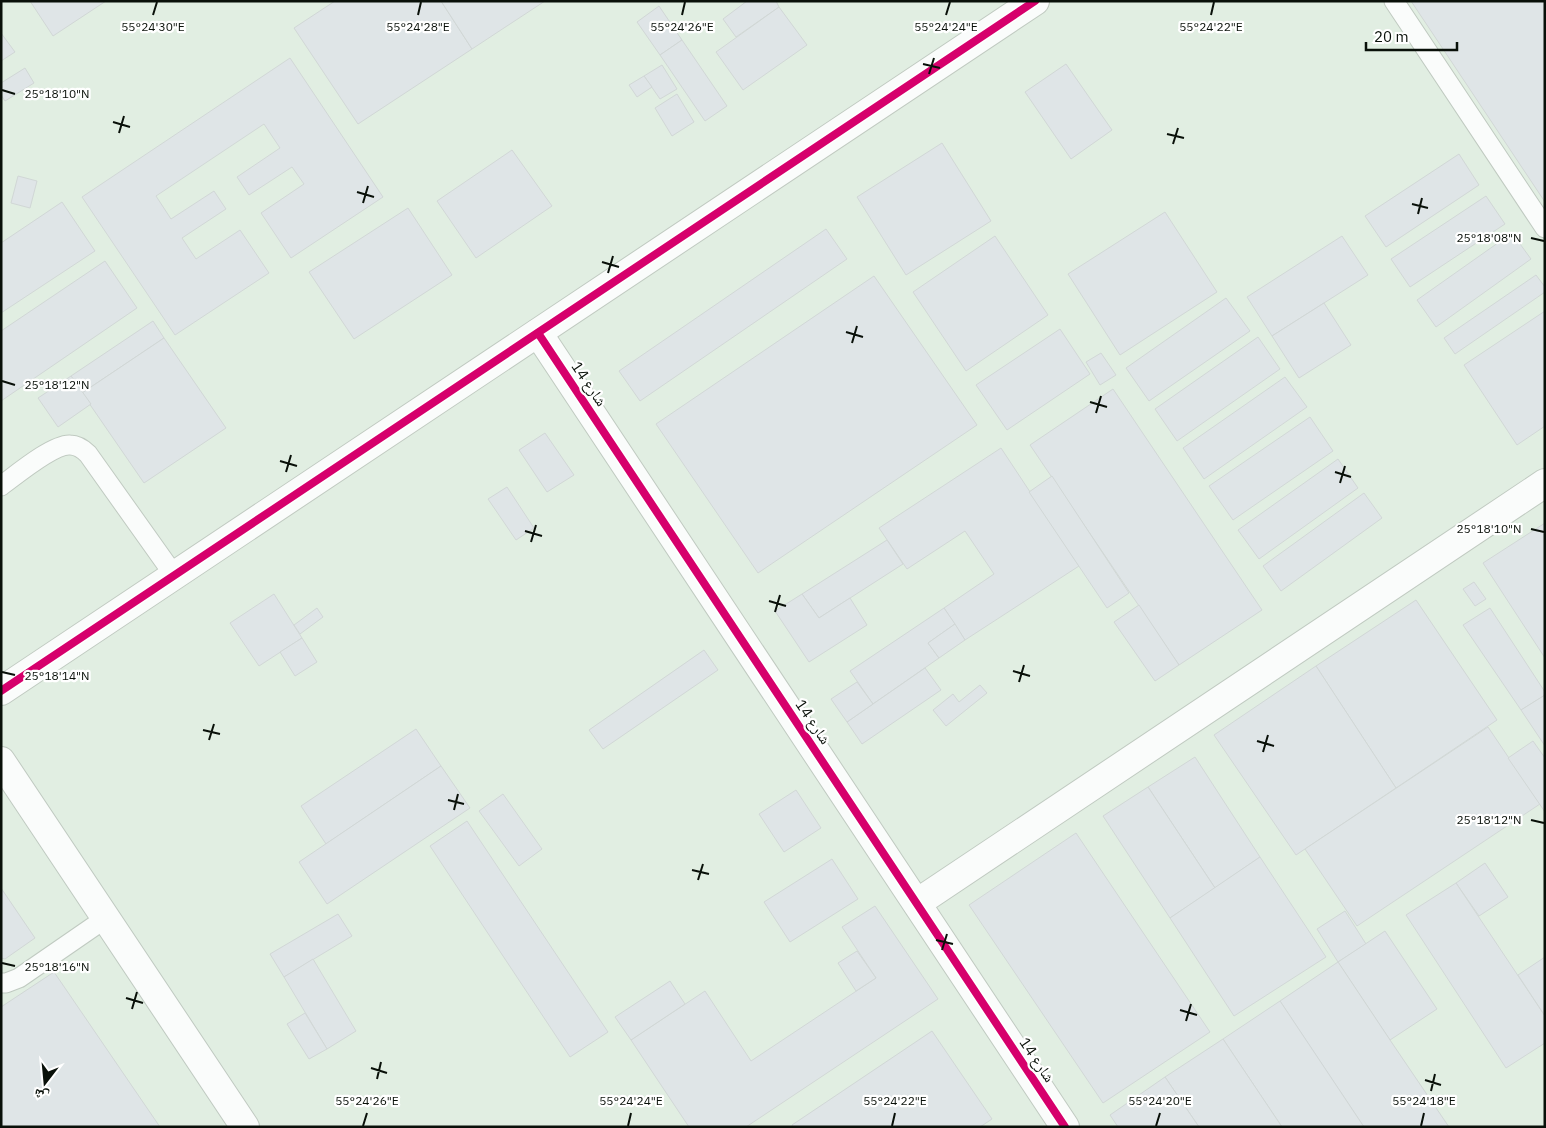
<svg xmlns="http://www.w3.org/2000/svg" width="1546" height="1128" font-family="'IBM Plex Sans','Noto Naskh Arabic',sans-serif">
<rect width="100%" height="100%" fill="#e1eee2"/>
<g fill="#dfe5e7" stroke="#d1d7d6">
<path d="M30 1H106L53 36Z"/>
<path d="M335 1H441L472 49 358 124 294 28Z"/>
<path d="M441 1H545L472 49Z"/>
<path d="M747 1H776L779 7 736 37 723 19Z"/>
<path d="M1411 1H1545V202Z"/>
<path d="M659 6 682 40 660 55 637 22Z"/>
<path d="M779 7 807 45 743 90 716 52Z"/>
<path d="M1 33 15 52 1 61Z"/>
<path d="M682 40 727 106 705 121 660 55Z"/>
<path d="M290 58 383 197 291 258 261 213 304 184 292 167 249 195 237 177 280 148 264 124 156 196 171 219 214 191 226 209 182 238 196 259 240 230 269 273 175 335 82 197Z"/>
<path d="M1066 64 1112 130 1071 159 1025 92Z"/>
<path d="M662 65 677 89 660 99 644 76Z"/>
<path d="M25 68 34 83 5 101 1 95V83Z"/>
<path d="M644 76 652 87 637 97 629 85Z"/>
<path d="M677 94 694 122 672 136 655 108Z"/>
<path d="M942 143 991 221 906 275 857 197Z"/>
<path d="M512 150 552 206 476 258 437 201Z"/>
<path d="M1459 154 1479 185 1386 247 1365 216Z"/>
<path d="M18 176 37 181 30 208 11 203Z"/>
<path d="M1486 196 1505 224 1410 287 1391 259Z"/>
<path d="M62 202 95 251 1 313V243Z"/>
<path d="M408 208 452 275 354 339 309 272Z"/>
<path d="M1165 212 1217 292 1120 355 1068 274Z"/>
<path d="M826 229 847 259 640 401 619 371Z"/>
<path d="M1512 233 1531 259 1436 327 1417 300Z"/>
<path d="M995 236 1048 315 966 371 913 292Z"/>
<path d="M1342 236 1368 275 1272 336 1247 297Z"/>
<path d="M105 261 137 308 1 401V331Z"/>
<path d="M1536 275 1545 287V292L1455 354 1444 338Z"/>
<path d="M874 276 977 425 758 573 656 424Z"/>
<path d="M1226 298 1250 331 1149 401 1126 368Z"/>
<path d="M1324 303 1351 345 1299 378 1272 336Z"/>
<path d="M1545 311V426L1517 445 1464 365Z"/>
<path d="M153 321 164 338 82 393 71 376Z"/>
<path d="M1060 329 1090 374 1007 430 976 385Z"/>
<path d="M1258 337 1280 369 1177 441 1155 409Z"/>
<path d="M164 338 226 428 144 483 82 393Z"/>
<path d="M1101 353 1116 375 1100 385 1086 362Z"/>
<path d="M71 376 91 404 58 427 38 398Z"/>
<path d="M1285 377 1307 407 1204 479 1183 448Z"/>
<path d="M1113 389 1262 610 1179 665 1030 445Z"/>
<path d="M1310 417 1333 451 1233 520 1209 486Z"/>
<path d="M545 433 574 475 547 492 519 450Z"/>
<path d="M1001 448 1079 566 965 640 944 608 994 574 965 531 907 569 879 528Z"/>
<path d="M1338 459 1358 488 1259 559 1238 530Z"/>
<path d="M1052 476 1129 593 1107 608 1029 492Z"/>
<path d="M507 487 534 528 516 540 488 499Z"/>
<path d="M1364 493 1382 518 1281 591 1263 566Z"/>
<path d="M1545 523V658L1483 563Z"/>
<path d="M887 540 903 564 819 618 802 594Z"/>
<path d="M1474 582 1486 599 1475 606 1463 589Z"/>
<path d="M274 594 302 638 259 666 230 623Z"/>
<path d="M802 594 819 618 850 598 867 625 809 662 775 611Z"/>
<path d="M1416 600 1497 720 1396 788 1316 666Z"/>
<path d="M1139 605 1179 665 1155 681 1114 622Z"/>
<path d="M317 608 323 617 300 634 294 625Z"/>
<path d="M944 608 955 624 928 643 939 658 873 704 850 671Z"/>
<path d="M1490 608 1545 692V695L1521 710 1463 625Z"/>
<path d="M955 624 965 640 939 658 928 643Z"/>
<path d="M302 638 317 662 295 676 280 652Z"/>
<path d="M704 650 718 670 603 749 589 730Z"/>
<path d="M1316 666 1396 788 1296 855 1214 735Z"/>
<path d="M925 668 941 690 862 744 847 722Z"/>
<path d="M857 682 873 704 847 722 831 699Z"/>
<path d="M980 685 987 693 946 726 933 710 953 694 959 702Z"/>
<path d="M1545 695V746L1521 710Z"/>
<path d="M1488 727 1540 804 1357 926 1305 849Z"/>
<path d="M416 729 441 766 326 844 301 806Z"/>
<path d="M1533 741 1545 758V812L1508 758Z"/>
<path d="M1195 757 1260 857 1215 888 1148 787Z"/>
<path d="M441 766 470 808 327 904 299 862Z"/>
<path d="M1148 787 1215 888 1170 918 1103 816Z"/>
<path d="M796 790 821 828 784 852 759 814Z"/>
<path d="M503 794 542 849 519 866 479 811Z"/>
<path d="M467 821 608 1032 570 1057 430 846Z"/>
<path d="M1076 833 1210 1032 1103 1103 969 905Z"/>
<path d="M1260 857 1326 957 1234 1016 1170 918Z"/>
<path d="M832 859 858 899 790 942 764 902Z"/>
<path d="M1485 863 1508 897 1479 916 1456 883Z"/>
<path d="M1456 883 1545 1016V1043L1506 1068 1406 915Z"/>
<path d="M1 888 35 938 5 959 1 958Z"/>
<path d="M875 906 938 999 746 1127H689L631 1040 705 991 751 1061 876 978 842 927Z"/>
<path d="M1345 911 1366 944 1338 962 1317 929Z"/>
<path d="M338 914 352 936 284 977 270 954Z"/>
<path d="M1385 931 1437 1009 1390 1040 1338 962Z"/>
<path d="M857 951 876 978 856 991 838 963Z"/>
<path d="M1545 957V1016L1518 975Z"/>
<path d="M313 959 356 1031 327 1049 284 977Z"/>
<path d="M1338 962 1390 1040 1449 1127H1364L1280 1001Z"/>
<path d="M54 972 160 1127H1V1007Z"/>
<path d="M670 981 685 1004 631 1040 615 1017Z"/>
<path d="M1280 1001 1364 1127H1282L1223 1039Z"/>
<path d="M305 1013 327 1049 309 1059 287 1024Z"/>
<path d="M932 1031 992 1119 980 1127H793L792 1125Z"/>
<path d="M1223 1039 1282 1127H1199L1165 1077Z"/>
<path d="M1165 1077 1199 1127H1118L1110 1115Z"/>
</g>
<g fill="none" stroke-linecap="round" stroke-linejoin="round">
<defs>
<g id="service">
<path d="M1394 1 1545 228"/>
<path d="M1 486C16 475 53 444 70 445 77 445 83 449 88 454L174 575"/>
<path d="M1 983H6L19 978 106 918"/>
</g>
<g id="minor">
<path d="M538 333 1065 1127"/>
<path d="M1 691 1035 1"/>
<path d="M1 761 245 1127"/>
<path d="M917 903 1545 483"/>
</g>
</defs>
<use href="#service" stroke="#c0cac1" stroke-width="21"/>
<use href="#minor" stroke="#c0cac1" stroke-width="30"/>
<use href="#service" stroke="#fafcfb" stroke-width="19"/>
<use href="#minor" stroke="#fafcfb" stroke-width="28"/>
<defs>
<g id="cycleway">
<path d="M538 333 1065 1127"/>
<path d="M1 691 1035 1"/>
</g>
</defs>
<use href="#cycleway" stroke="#fff" stroke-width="11"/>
<use href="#cycleway" stroke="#d6006c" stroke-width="8"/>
</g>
<path fill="none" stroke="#091009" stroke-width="2" d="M153 15 157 2M418 15 421 2M682 15 685 2M946 15 950 2M1211 15 1214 2M923 64 940 68M929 74 934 58M2 90 15 94M113 122 130 127M119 133 124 116M1167 134 1184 138M1173 144 1178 128M357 192 374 197M363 203 368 186M1412 204 1428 208M1418 214 1422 198M1531 238 1544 241M602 262 619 267M608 273 613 256M846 332 863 337M852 343 857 326M2 381 15 385M1090 402 1107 407M1096 413 1101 396M280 461 297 466M286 472 291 455M1335 472 1351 477M1340 483 1345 466M1531 529 1544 532M525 531 542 536M531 542 536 525M769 601 786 606M775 612 780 595M1013 671 1030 676M2 672 15 675M1019 682 1024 665M203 730 220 734M209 740 214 724M1257 741 1274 746M1263 752 1268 735M448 800 464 804M454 810 458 794M1531 820 1544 823M692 870 709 874M698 880 703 864M936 940 953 944M942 950 947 934M2 963 15 966M126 998 143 1003M132 1009 137 992M1180 1010 1197 1015M1186 1021 1191 1004M371 1068 387 1073M377 1079 381 1062M1425 1080 1441 1085M1431 1091 1435 1074M363 1126 367 1113M628 1126 631 1113M892 1126 895 1113M1156 1126 1160 1113M1421 1126 1424 1113"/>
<g text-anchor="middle" stroke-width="4.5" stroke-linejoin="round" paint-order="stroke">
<g font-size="15" fill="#091009" stroke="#fff">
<text transform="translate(589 384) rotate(56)" y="5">شارع 14</text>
<text transform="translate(813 722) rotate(56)" y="5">شارع 14</text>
<text transform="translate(1037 1060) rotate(56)" y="5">شارع 14</text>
</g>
</g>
<g font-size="12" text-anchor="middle" fill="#091009" stroke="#fff" stroke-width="4.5" stroke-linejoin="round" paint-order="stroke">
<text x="153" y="31">55°24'30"E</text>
<text x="418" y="31">55°24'28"E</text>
<text x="682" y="31">55°24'26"E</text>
<text x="946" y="31">55°24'24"E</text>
<text x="1211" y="31">55°24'22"E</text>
<text x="57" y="98">25°18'10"N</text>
<text x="1489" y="242">25°18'08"N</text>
<text x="57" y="389">25°18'12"N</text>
<text x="1489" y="533">25°18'10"N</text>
<text x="57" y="680">25°18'14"N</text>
<text x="1489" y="824">25°18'12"N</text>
<text x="57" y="971">25°18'16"N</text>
<text x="367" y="1105">55°24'26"E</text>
<text x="631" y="1105">55°24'24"E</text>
<text x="895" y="1105">55°24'22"E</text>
<text x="1160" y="1105">55°24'20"E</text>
<text x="1424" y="1105">55°24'18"E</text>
</g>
<rect width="1546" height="1128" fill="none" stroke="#091009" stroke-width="5"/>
<g transform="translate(45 1083) rotate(196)" stroke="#ffffff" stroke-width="4" paint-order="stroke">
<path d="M0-4L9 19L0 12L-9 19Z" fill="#091009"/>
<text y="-8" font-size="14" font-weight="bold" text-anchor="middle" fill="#091009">ش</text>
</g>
<path d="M1366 42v8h91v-8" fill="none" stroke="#091009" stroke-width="2.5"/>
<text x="1374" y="42" font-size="15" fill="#091009" stroke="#ffffff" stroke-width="4" paint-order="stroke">20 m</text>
</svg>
